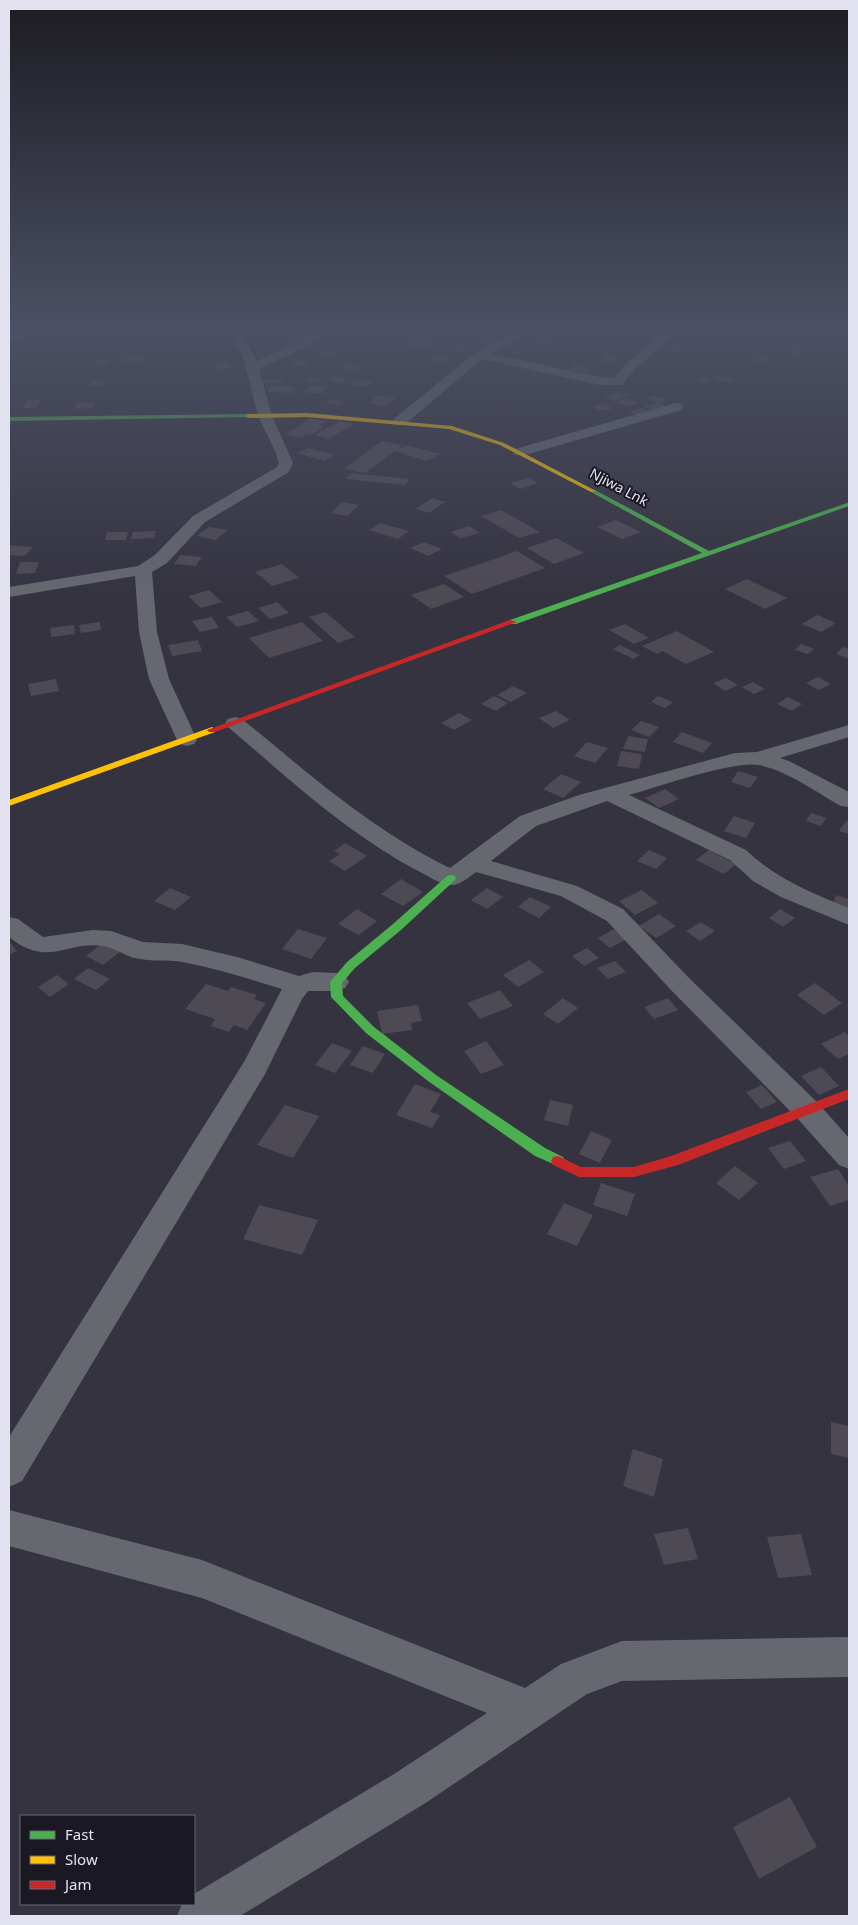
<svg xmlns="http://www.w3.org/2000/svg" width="858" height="1925" font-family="'Noto Sans',sans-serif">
<rect width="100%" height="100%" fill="#353340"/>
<g fill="#4e4a54">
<path d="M271 326 277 334 258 336 253 328Z"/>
<path d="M698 326 711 327 709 331 695 330Z"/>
<path d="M449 331 464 333 459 337 445 335Z"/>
<path d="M560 331 571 333 560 338 550 336Z"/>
<path d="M290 333 307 336 300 340 283 337Z"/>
<path d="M477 335 497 338 493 342 473 339Z"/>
<path d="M547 337 558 340 547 345 536 342Z"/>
<path d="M412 339 434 341 426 349 404 346Z"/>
<path d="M458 344 471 346 464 351 450 349Z"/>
<path d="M675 345 688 347 681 353 668 351Z"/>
<path d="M791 346 805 348 801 354 788 352Z"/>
<path d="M325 350H338L336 356 322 355Z"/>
<path d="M436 355 450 357 443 363 429 361Z"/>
<path d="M145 356 143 362H123L124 357Z"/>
<path d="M605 356 618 357 615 363 601 362Z"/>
<path d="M759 356 771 358 766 363 754 361Z"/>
<path d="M109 359 106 365H94L97 360Z"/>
<path d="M295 360 309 361 307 367 292 366Z"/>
<path d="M217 362 232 363 228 369H213Z"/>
<path d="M346 364 361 366 357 370 342 368Z"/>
<path d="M573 365 588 366 586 371 571 370Z"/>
<path d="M718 375 736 379 730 383 712 378Z"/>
<path d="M333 376 347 378 341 383 327 381Z"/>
<path d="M309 377 322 379 317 383 304 382Z"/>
<path d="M700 377 711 380 705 384 694 381Z"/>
<path d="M263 379H282V383H262Z"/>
<path d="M355 379 373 382 367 387 349 385Z"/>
<path d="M91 381H107L104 386H88Z"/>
<path d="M309 385 327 386 321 394 303 392Z"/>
<path d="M270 386H296L294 393 268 392Z"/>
<path d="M618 392 628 395 615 401 604 397Z"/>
<path d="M378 395 396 398 387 406 369 403Z"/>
<path d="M654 395 667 399 659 403 646 398Z"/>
<path d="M626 398 639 403 628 407 616 402Z"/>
<path d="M331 399 346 402 341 406 325 403Z"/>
<path d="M27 400H41L36 408H22Z"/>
<path d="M76 403H95L93 408 74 409Z"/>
<path d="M657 403 667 406 654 411 644 407Z"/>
<path d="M607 404 612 409 597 410 592 406Z"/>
<path d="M642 408 651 412 638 416 628 412Z"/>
<path d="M310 418 326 421 319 426 323 427 312 435 307 434 301 438 285 435Z"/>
<path d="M340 421 354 424 328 439 314 435Z"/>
<path d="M382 441 403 445 365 473 344 469Z"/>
<path d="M407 445 440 454 427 461 394 451Z"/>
<path d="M308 448 335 455 324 461 297 453Z"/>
<path d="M351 473 409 479 405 485 346 479Z"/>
<path d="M528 478 538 483 520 489 510 483Z"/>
<path d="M432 498 445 502 429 513 416 509Z"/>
<path d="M342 502 359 505 348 516 331 513Z"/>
<path d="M501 510 540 532 519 538 481 516Z"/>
<path d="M616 520 641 532 622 539 597 527Z"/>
<path d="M380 523 409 531 398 539 369 530Z"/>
<path d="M469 526 480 533 461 538 450 532Z"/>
<path d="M209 527 228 530 215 540 197 536Z"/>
<path d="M156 531 154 538 131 539 133 532Z"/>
<path d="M107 532H128L126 540H105Z"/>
<path d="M556 538 584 553 554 564 527 548Z"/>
<path d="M424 542 442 549 428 556 410 548Z"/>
<path d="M9 545 33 547 25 556 9 555Z"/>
<path d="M517 551 545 568 472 594 444 576Z"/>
<path d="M181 555 202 557 196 566 174 564Z"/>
<path d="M20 562H39L35 573 16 574Z"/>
<path d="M282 564 299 578 272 586 255 572Z"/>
<path d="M747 579 787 598 765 609 725 589Z"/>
<path d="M444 584 464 597 431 609 411 595Z"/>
<path d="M209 590 222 602 201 608 188 596Z"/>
<path d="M277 602 289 613 270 619 258 608Z"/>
<path d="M248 611 259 621 237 627 226 617Z"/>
<path d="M325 612 355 637 338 643 309 617Z"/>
<path d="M817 615 836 623 821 632 802 624Z"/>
<path d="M212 617 219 628 200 632 192 621Z"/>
<path d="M100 622 101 630 81 633 79 625Z"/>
<path d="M302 622 323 641 269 658 249 638Z"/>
<path d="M625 624 649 638 634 644 609 630Z"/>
<path d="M74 625 75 634 51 637 50 628Z"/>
<path d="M677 631 691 639 714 652 686 664 663 651 657 654 642 646Z"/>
<path d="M198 640 202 651 172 656 168 645Z"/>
<path d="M801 644 814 649 808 654 795 650Z"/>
<path d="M620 645 640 655 633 659 613 649Z"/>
<path d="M843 647 849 649V659L836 654Z"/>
<path d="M818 677 831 684 819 690 806 683Z"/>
<path d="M726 678 738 685 725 691 713 683Z"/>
<path d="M56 679 59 691 31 696 28 684Z"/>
<path d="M753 682 765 689 754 694 742 687Z"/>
<path d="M513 686 527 693 511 702 497 695Z"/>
<path d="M494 696 508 703 496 711 481 704Z"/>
<path d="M658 696 673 702 665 708 651 702Z"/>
<path d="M788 697 802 704 792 711 777 704Z"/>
<path d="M556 711 570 720 553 728 539 718Z"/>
<path d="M459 713 472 720 454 730 441 723Z"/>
<path d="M641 721 659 727 649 737 631 730Z"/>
<path d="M682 732 712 743 703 753 673 742Z"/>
<path d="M628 736 648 739 645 752 623 749Z"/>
<path d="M587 742 608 748 595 763 574 756Z"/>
<path d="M621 751 642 754 639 769 617 766Z"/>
<path d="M738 771 758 777 750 788 731 782Z"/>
<path d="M561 774 581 782 563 798 543 789Z"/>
<path d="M665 789 679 799 659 808 645 798Z"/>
<path d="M811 813 826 818 821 826 806 821Z"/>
<path d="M734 816 755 823 746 838 724 831Z"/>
<path d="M846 821 849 822V834L839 831Z"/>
<path d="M345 843 367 856 345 871 329 861 340 854 334 851Z"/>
<path d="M649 850 667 858 656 869 637 861Z"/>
<path d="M709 850 736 864 724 874 696 860Z"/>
<path d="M401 879 423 892 403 906 381 894Z"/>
<path d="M170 888 191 897 175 910 154 901Z"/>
<path d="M487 888 503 897 487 909 471 900Z"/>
<path d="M642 890 658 903 635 915 619 901Z"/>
<path d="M836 895 849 899V909L833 904Z"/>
<path d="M530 897 551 907 539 918 518 907Z"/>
<path d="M357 909 377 921 359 935 338 924Z"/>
<path d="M780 909 795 918 783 927 769 918Z"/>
<path d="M659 914 676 926 656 938 639 926Z"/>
<path d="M701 922 715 931 700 941 686 931Z"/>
<path d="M298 929 327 938 311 959 282 949Z"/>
<path d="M614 929 627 939 610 948 598 938Z"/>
<path d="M9 941 17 951 9 955Z"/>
<path d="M104 942 121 951 103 965 86 956Z"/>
<path d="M587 948 599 958 584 966 572 956Z"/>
<path d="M529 960 544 972 518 987 503 975Z"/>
<path d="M615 961 626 972 608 979 597 968Z"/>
<path d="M88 968 110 979 96 990 74 979Z"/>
<path d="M57 975 69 984 50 997 38 987Z"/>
<path d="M815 983 842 1003 824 1015 797 995Z"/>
<path d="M206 984 228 991 231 987 257 995 254 999 266 1003 247 1030 234 1025 229 1032 211 1026 215 1019 185 1009Z"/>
<path d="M500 990 513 1006 480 1019 467 1003Z"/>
<path d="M563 998 578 1008 558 1024 543 1014Z"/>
<path d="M668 998 678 1010 654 1019 644 1007Z"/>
<path d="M418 1005 422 1021 411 1023 412 1030 382 1034 377 1011Z"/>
<path d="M845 1032 849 1036V1054L838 1059 821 1044Z"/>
<path d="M486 1041 504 1065 481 1074 464 1051Z"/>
<path d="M332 1043 352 1051 335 1073 315 1065Z"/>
<path d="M363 1046 385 1054 373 1073 350 1065Z"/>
<path d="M821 1067 839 1086 819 1095 801 1076Z"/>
<path d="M415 1084 441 1094 430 1112 440 1115 432 1128 396 1115Z"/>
<path d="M762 1085 777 1102 761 1109 746 1092Z"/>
<path d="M550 1100 573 1105 568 1126 544 1120Z"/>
<path d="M285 1105 319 1116 293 1158 257 1145Z"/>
<path d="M591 1131 612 1140 600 1163 579 1154Z"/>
<path d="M790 1141 806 1161 784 1169 768 1148Z"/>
<path d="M735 1166 758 1183 739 1200 716 1183Z"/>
<path d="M838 1169 849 1186V1200L830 1206 810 1177Z"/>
<path d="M601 1183 635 1194 627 1216 593 1205Z"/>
<path d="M564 1203 593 1215 577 1246 547 1234Z"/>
<path d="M259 1205 318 1220 302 1255 243 1239Z"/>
<path d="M831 1422 849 1426V1458L831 1454Z"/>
<path d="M633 1449 663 1459 654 1497 623 1486Z"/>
<path d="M688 1528 698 1559 664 1565 654 1534Z"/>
<path d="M801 1534 812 1575 778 1578 767 1537Z"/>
<path d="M790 1797 817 1847 759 1879 733 1827Z"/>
</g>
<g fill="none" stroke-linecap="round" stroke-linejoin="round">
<g fill="#65686f" fill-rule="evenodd">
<path d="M52 325H82L76 329 9 340V332Z"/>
<path d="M225 325H237L257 361 300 341 325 325H339L308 346 259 369 272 416 293 463 289 472 205 522 167 563 152 572 157 632 169 679 197 740 194 744 187 746 180 744 177 740 149 679 139 632 135 576 9 597V587L138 566 155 555 193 516 277 467 279 463 276 453 258 416 243 356Z"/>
<path d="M530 325H546L492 354 600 377 614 378 626 364 672 325H686L634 370 622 385H600L482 359 404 425H394L392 422 394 419 476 352Z"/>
<path d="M676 403 681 404 683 407 681 410 525 455H515L513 452 515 449Z"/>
<path d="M235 717 242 719C308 773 372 830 450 868L520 816 579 795 735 753 757 752 849 725V737L780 758 789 761 849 792V807L841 806C816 792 788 771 759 765 735 760 657 787 629 795L746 850C775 878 812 893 849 908V925L781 897 753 881 730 860 607 801 536 826 491 861 577 886 623 909 689 978 817 1102 849 1138V1169L839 1165 797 1118 671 990 607 921 561 896 476 872C469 877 459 886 450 885 440 884 430 877 422 873 350 836 289 779 228 727L225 723 228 719Z"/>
<path d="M9 917 18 919 43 937 93 930 111 931 143 942 182 944 237 957 299 976 313 972 336 973 345 976 349 982 345 988 336 991H308L302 999 265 1074 22 1481 9 1487V1437L244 1062 282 989C249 979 216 968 182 962 168 959 154 962 140 959 128 958 119 950 107 947 68 938 50 970 9 937Z"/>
<path d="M9 1510 202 1560 525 1688 561 1664 622 1641 849 1637V1677L622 1681 587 1694 424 1804 240 1916H177L182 1904H194V1894L394 1774 487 1713 202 1598 9 1546Z"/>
</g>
<g fill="#4caf50" fill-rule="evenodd">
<path d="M248 414 251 416 250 417 9 421V417Z"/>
<path d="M591 490H595L709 551 847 503 849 502V506L516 624H510V620L702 553 591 492Z"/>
<path d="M451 875 455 876 456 878 455 880 401 930 355 968 342 983 343 996 374 1027 436 1075 545 1148 563 1157 565 1161 563 1165 558 1166 535 1156 428 1081 366 1033 331 997 330 982 347 962 393 924 447 876Z"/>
</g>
<g fill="#ffc107" fill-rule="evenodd">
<path d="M307 413 452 426 504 443 596 491 591 492 500 445 449 429 307 417 248 418 245 416 248 414Z"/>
<path d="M212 727 217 730 215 732 9 806V800Z"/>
</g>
<g fill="#c62828" fill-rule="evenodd">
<path d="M510 620 517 622 215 732H209L207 730Z"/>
<path d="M849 1089V1099L678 1165 634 1177H579L553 1165 551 1161 553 1157 558 1156 581 1167H634L671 1156Z"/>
</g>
</g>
<linearGradient id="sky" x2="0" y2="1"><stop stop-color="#1d1c23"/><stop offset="0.55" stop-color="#4b5064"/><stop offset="1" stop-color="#4b5064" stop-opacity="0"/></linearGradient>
<rect width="858" height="595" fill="url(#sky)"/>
<g text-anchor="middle" stroke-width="4" stroke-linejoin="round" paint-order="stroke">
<g font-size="14" fill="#e3e2f1" stroke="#191823">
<text transform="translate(619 487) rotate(28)" y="5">Njiwa Lnk</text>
</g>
</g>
<rect width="858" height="1925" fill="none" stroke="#e3e2f1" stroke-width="20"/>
<rect x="20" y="1815" width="175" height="90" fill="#191823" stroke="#6a6975"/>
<rect x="30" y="1831" width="25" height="8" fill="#4caf50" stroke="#6a6975"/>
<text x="65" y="1840" font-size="15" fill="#e3e2f1">Fast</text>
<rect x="30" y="1856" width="25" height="8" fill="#ffc107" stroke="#6a6975"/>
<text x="65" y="1865" font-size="15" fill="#e3e2f1">Slow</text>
<rect x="30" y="1881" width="25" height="8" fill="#c62828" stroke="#6a6975"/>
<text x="65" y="1890" font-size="15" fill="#e3e2f1">Jam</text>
</svg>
